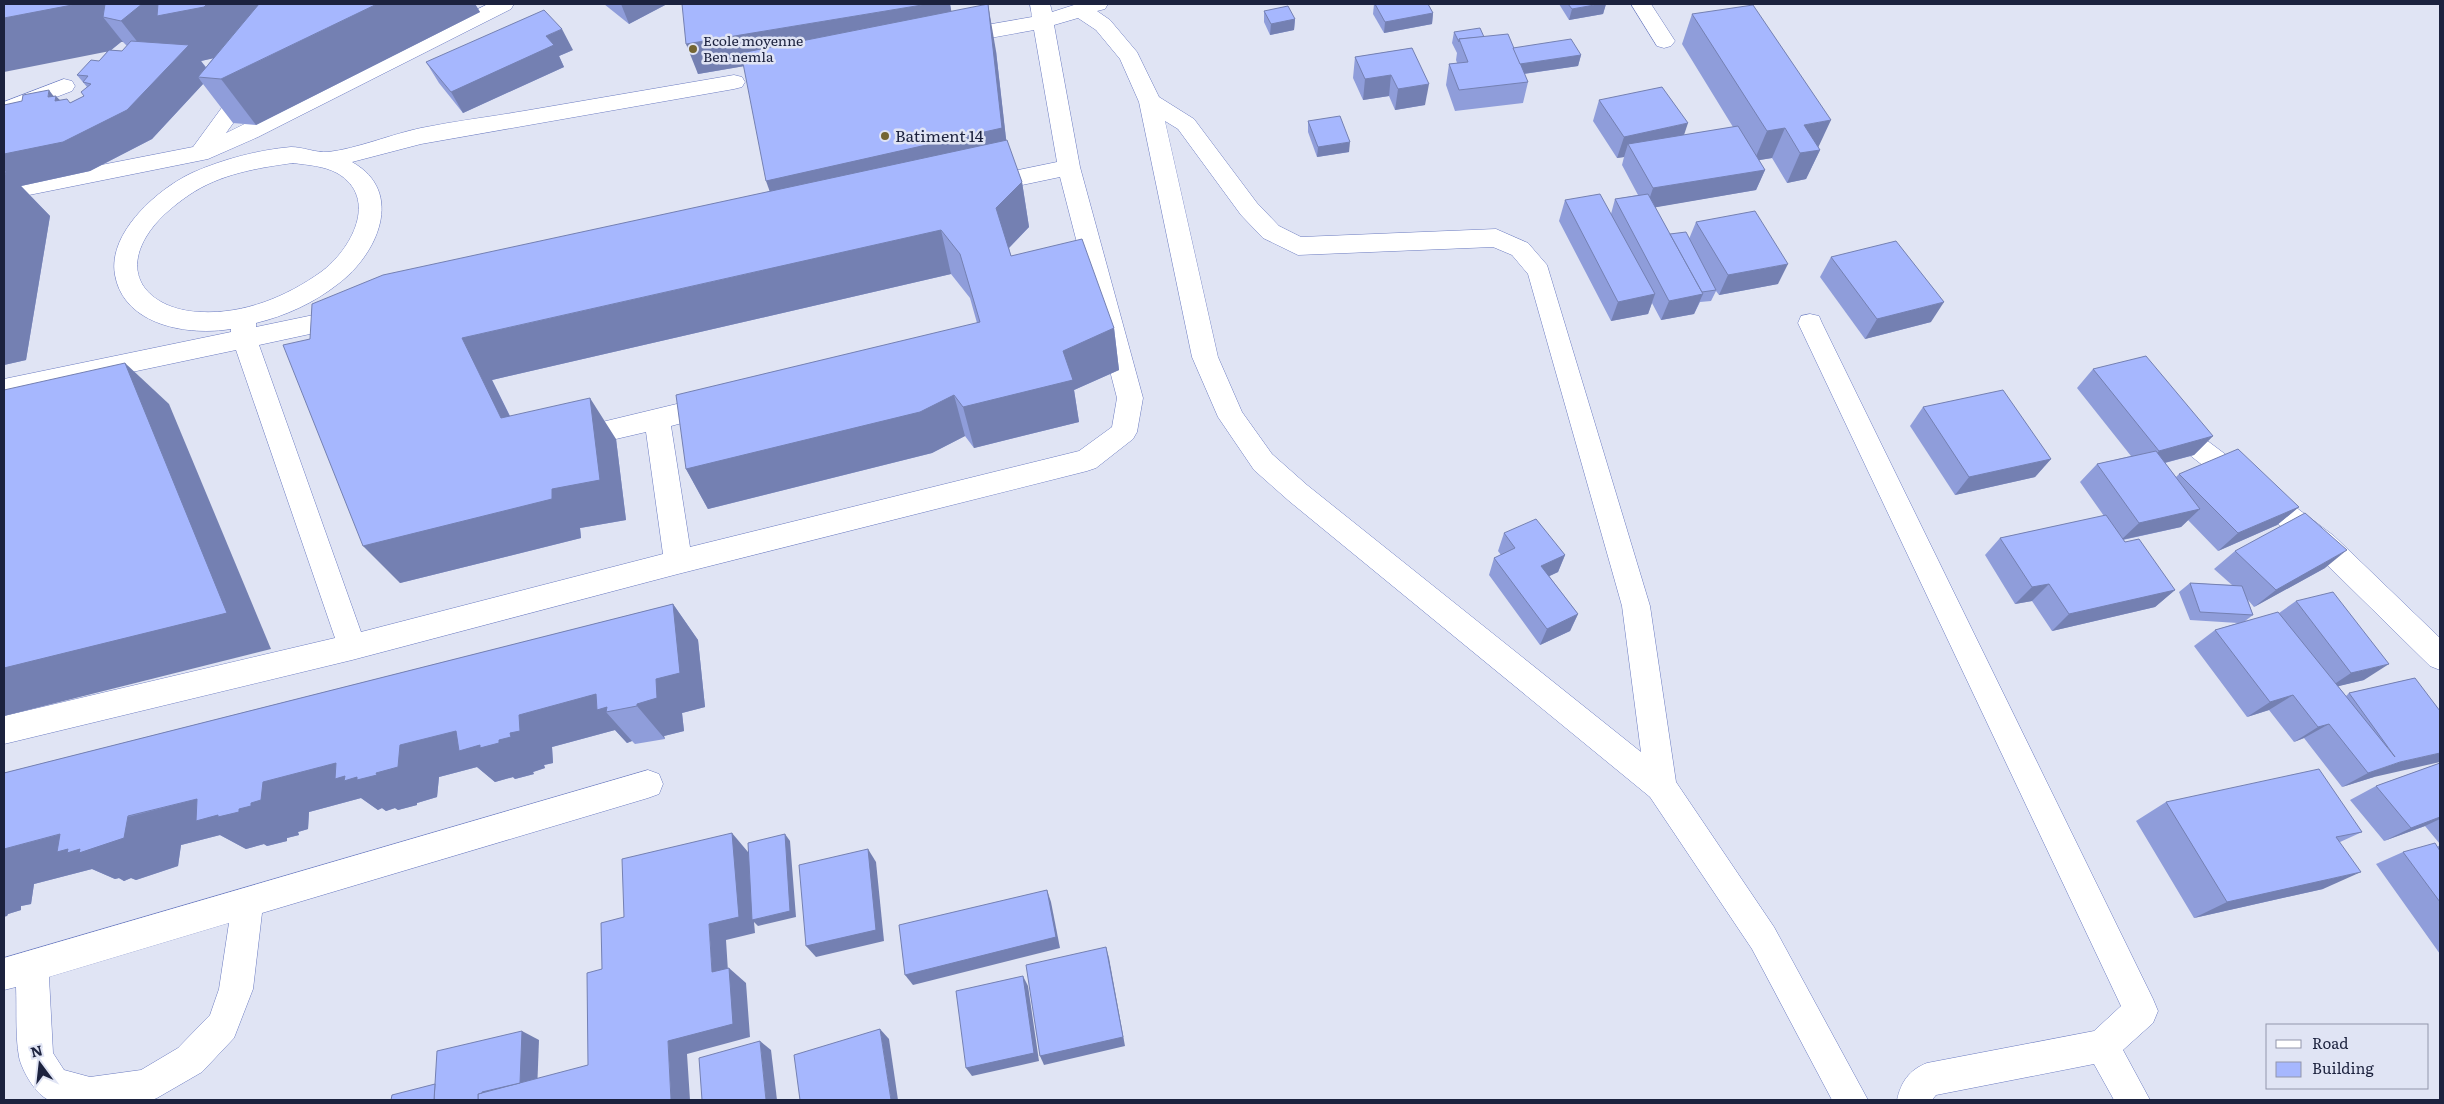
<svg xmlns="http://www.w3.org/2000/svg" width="2444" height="1104" font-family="Literata,serif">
<rect width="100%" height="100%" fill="#e0e4f4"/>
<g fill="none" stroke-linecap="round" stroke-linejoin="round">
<defs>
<g id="minor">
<path d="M488 4H514L511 9 258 137 208 159 4 200V184L193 147 242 80 250 78 258 80 261 85 226 133Z"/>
<path d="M1030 4H1050L1052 12 1077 4H1108L1105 9 1097 11 1110 20 1137 52 1159 97 1194 119 1257 203 1279 226 1301 237 1496 229 1528 243 1547 265 1650 606 1676 782 1774 927 1868 1100H1832L1752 949 1650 797 1289 501 1254 470 1218 417 1192 357 1139 102 1120 59 1096 30 1078 18 1054 25 1080 167 1143 398 1137 432 1133 439 1096 468 1087 471 678 574 352 660 4 744V716L335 638 236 350 4 399V379L231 332V329C189 336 124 326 115 275 107 232 160 187 194 172 224 159 258 150 291 147 303 147 316 153 328 152 356 149 392 134 421 128 455 121 490 117 524 111 594 99 664 87 734 75L742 77 745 82 742 87 734 89 421 144 352 162C406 192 377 255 338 284 314 303 285 316 256 323V327L347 308 356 310 359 317 356 324 347 326 259 345 361 632 663 554 646 432 573 449 564 446 560 439 564 432 573 429 714 395 723 398 727 405 723 412 671 426 690 547 1079 451 1112 427 1117 398 1060 177 984 193 976 191 973 185 976 179 984 177 1057 162 1034 30 957 44 950 42 946 37 950 32 957 30 1032 17ZM1165 121 1178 129 1241 215 1263 238 1298 255 1493 247 1512 255 1528 274 1622 606 1641 752 1307 485 1272 454 1242 412 1218 357ZM293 163C308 165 324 166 337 173 380 198 351 250 321 272 286 297 244 314 201 312 159 311 119 283 146 237 156 220 173 206 189 195 220 174 257 168 293 163Z"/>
<path d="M1631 4H1651L1675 41 1671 46 1664 48 1657 46Z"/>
<path d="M64 79 72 81 75 86 72 91 4 117V102Z"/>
<path d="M1810 314 1819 316 1822 323 2153 999 2158 1011 2153 1023 2123 1050 2150 1100H2114L2094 1064 1936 1095 1932 1100H1897C1901 1082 1909 1070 1927 1063L2094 1031 2121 1006 1798 323 1801 316Z"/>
<path d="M2196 435 2205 439 2334 536 2440 638V670L2430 666 2314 552 2187 453 2183 446 2187 439Z"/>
<path d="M648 770 659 774 663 784 659 794 648 798 262 913 253 989 234 1038 202 1072 157 1098 152 1100H49C36 1095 22 1071 19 1057 15 1035 17 1009 16 987L4 990V958ZM229 923 219 989 210 1015 178 1048 141 1070 90 1077 64 1070 53 1053 49 977Z"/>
</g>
</defs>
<use href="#minor" stroke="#6b7bc1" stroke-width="1"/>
<use href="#minor" fill="#fff" fill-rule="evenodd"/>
</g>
<g fill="#8f9dda" fill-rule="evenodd">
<path d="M4 4H475L480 12 256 125 233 123 203 84 152 139 90 171 21 186 50 216 26 360 4 365V105L54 96 60 100 70 103 84 96 87 87 77 75 99 61 107 52ZM121 42H123L127 46 122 51 111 50ZM213 58 206 67 201 61Z"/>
<path d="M604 4H667L629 24Z"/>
<path d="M682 4H950L951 11 996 51 1006 140 1022 182 1029 227 1009 248 1011 256 1114 328 1119 370 1074 390 1079 422 974 448 965 436 932 453 708 509 686 469 977 323 970 298 951 274 492 380 510 416 616 439 626 520 580 528 581 538 400 583 310 339 770 191 744 66 698 74Z"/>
<path d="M1374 4H1428L1433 13 1432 24 1384 33 1373 14Z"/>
<path d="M1559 4H1606L1603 14 1569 20Z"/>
<path d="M1264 11 1295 19 1294 30 1270 35 1264 22Z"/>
<path d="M1692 14 1820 150 1806 179 1787 183 1772 158 1759 160 1765 170 1756 190 1655 207 1670 234 1689 239 1696 222 1778 284 1719 295 1716 291 1711 301 1700 302 1694 314 1661 320 1652 303 1648 314 1611 321 1559 221 1565 200 1611 214 1615 199 1638 195 1622 165 1624 157 1617 158 1593 121 1599 100 1684 135 1733 127 1682 44Z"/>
<path d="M1454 32 1484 37 1513 48 1581 55 1578 66 1524 74 1528 82 1523 103 1455 111 1446 85 1449 64 1457 63 1456 60 1457 53 1452 43Z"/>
<path d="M1412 48 1425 105 1395 110 1389 96 1363 100 1353 78 1355 57Z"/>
<path d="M573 50 559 56 564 67 463 113 439 83 426 62Z"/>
<path d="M1308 121 1349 152 1317 157 1308 132Z"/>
<path d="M1831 257 1931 322 1865 339 1820 277Z"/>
<path d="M2093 369 2213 436 2194 455 2165 463 2176 477 2179 474 2299 507 2277 525 2218 551 2188 520 2181 527 2123 540 2175 590 2155 607 2052 631 2032 601 2015 604 1985 555 2000 538 2104 516 2080 482 2097 464 2131 456 2077 388Z"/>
<path d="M1923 407 2051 459 2035 477 1955 495 1910 426Z"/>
<path d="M1504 533 1565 555 1558 572 1549 576 1578 614 1570 631 1540 645 1489 575 1494 558 1501 555 1498 551Z"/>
<path d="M2235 551 2325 568 2254 607 2248 600 2253 615 2245 621 2279 613 2296 601 2364 680 2338 686 2346 696 2349 693 2415 678 2374 777 2342 787 2304 738 2294 742 2269 710 2247 717 2194 646 2215 630 2238 623 2190 620 2179 592 2190 583 2232 585 2214 569Z"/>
<path d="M673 604 698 640 705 707 682 713 684 731 664 736 665 739 635 744 632 741 627 743 615 730 552 747 553 763 544 765 545 768 533 772 534 774 515 779 513 777 495 782 477 767 439 777 437 797 417 803V805L398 810 395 808 386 811 382 808 378 810 361 798 309 812 308 829 298 832 299 835 287 838V841L267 846 264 844 246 849 220 835 181 845 178 866 136 880 131 878 124 881 119 878 115 879 92 869 34 884 31 904 21 906V910L8 914 7 916 4 773Z"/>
<path d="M2440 763V844L2425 826 2384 841 2350 800 2376 786Z"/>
<path d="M2166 802 2362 832 2340 842 2323 889 2194 918 2136 821Z"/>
<path d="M2440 845V954L2376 864 2403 852 2437 847Z"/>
</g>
<g fill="#7480b2">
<path d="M73 4H258L263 10 238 53 201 61 211 75 198 77 203 84 152 139 90 171 21 186 50 216 26 360 4 365V154L92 127 158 68 121 21 103 17 123 42H121L110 51 4 72V18Z"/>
<path d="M377 4H475L480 12 256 125 221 79Z"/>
<path d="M621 4H667L629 24Z"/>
<path d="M928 4H950L955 30 698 74 686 44Z"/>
<path d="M988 4 996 51 1010 173 782 226 766 181Z"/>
<path d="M1600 4H1606L1603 14 1569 20 1572 9Z"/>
<path d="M1433 13 1432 24 1384 33 1385 22Z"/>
<path d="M1295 19 1294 30 1270 35 1271 24Z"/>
<path d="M562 29 573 50 559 56 564 67 463 113 451 92 546 36Z"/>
<path d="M1581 55 1578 66 1515 75 1518 64Z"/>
<path d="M1391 75 1389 96 1363 100 1365 79Z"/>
<path d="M1429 84 1425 105 1395 110 1398 89Z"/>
<path d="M49 90 55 98 56 96 82 125 48 97Z"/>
<path d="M1831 120 1817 150 1804 125Z"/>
<path d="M1688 123 1681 144H1628L1624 157 1617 158 1624 137Z"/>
<path d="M1785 128 1772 158 1754 161 1767 131Z"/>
<path d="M1350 142 1349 152 1317 157 1318 147Z"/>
<path d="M1820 150 1806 179 1787 183 1800 153Z"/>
<path d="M1765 170 1756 190 1646 209 1653 188Z"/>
<path d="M1022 182 1029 227 1004 253 996 208Z"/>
<path d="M941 230 951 274 492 380 531 459 501 418 462 338Z"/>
<path d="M1788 264 1778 284 1719 295 1728 275Z"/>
<path d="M1655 294 1648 314 1611 321 1618 302Z"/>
<path d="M1703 294 1694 314 1661 320 1669 301Z"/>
<path d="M1944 302 1931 322 1865 339 1877 319Z"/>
<path d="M1114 328 1119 370 1074 390 1079 422 974 448 963 407 1063 351Z"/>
<path d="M125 363 169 404 271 649 4 716V668Z"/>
<path d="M954 395 965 436 932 453 708 509 686 469Z"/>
<path d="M590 398 616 439 626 520 580 528 581 538 400 583 363 546 552 489Z"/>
<path d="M2213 436 2194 455 2141 469 2159 451Z"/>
<path d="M2051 459 2035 477 1955 495 1969 477Z"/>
<path d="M2299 507 2277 525 2218 551 2238 533Z"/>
<path d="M2200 509 2181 527 2121 540 2139 523Z"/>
<path d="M2347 550 2325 568 2254 607 2276 590Z"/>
<path d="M1565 555 1558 572 1535 583 1541 566Z"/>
<path d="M2049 584 2032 601 2015 604 2032 587Z"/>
<path d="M2175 590 2155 607 2052 631 2069 614Z"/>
<path d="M673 604 698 640 705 707 682 713 684 731 664 736 665 739 637 706V704L656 679Z"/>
<path d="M1578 614 1570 631 1540 645 1547 629Z"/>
<path d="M2389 664 2364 680 2327 689 2351 673Z"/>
<path d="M596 694 611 711 606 712 632 741 627 743 615 730 552 747 553 763 544 765 545 768 533 772 534 774 515 779 513 777 495 782 477 767 439 777 437 797 417 803V805L398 810 395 808 386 811 382 808 378 810 361 798 309 812 308 829 298 832 299 835 287 838V841L267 846 264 844 246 849 220 835 181 845 178 866 136 880 131 878 124 881 119 878 115 879 92 869 34 884 31 904 21 906V910L8 914 7 916 4 917V849L197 799 239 809 251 803 263 782 336 763 376 773 400 745 456 731 499 740 510 733 519 715Z"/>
<path d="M2293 695 2269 710 2247 717 2270 702Z"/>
<path d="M2329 724 2304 738 2294 742 2318 727Z"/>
<path d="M2440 753V762L2374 777 2342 787 2368 773 2400 762Z"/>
<path d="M2440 817V819L2425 826 2384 841 2411 828Z"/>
<path d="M732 833 748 852 785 834 790 841 796 917 758 926 754 922 755 933 726 940 729 987 712 972 709 924Z"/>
<path d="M868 849 876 862 884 941 816 957 806 946Z"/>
<path d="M2361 872 2323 889 2194 918 2227 902Z"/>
<path d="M1047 890 1051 902 1060 948 913 985 905 975Z"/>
<path d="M1106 947 1109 958 1125 1046 1044 1065 1040 1056Z"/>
<path d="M729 968 746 983 750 1037 687 1054 690 1100H671L668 1041Z"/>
<path d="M1023 976 1028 986 1039 1061 972 1076 966 1068Z"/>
<path d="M880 1029 889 1039 898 1100H891Z"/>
<path d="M522 1031 539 1040 537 1092 482 1100V1092Z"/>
<path d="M760 1041 771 1050 777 1100H766Z"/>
</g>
<g fill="#a6b7fe" stroke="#7480b2">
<path d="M4 4H73L72 5 4 18Z"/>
<path d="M105 4H142L121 21 103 17Z"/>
<path d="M158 4H207L204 7 157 16Z"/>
<path d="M259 4H377L221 79 198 77Z"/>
<path d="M682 4H928L686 44Z"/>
<path d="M988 4 1002 128 766 181 741 53Z"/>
<path d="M1375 4H1428L1433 13 1385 22Z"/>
<path d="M1568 4H1600L1572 9Z"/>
<path d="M1753 5 1831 120 1804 125 1820 150 1800 153 1785 128 1767 131 1692 14Z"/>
<path d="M1288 6 1295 19 1271 24 1264 11Z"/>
<path d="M544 10 562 29 546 36 554 45 451 92 426 62Z"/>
<path d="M1480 28 1484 37 1459 39V42L1454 32Z"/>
<path d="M1508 34 1528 82 1459 90 1449 64 1468 62 1459 39Z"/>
<path d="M1571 39 1581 55 1520 64 1513 48Z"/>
<path d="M131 41 189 45 127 110 63 142 4 154V105L22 101 23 95 49 90 48 97 56 96 55 101 67 99 70 103 84 96 81 92 91 84 83 82 88 76 77 75 91 60 99 61 109 50 122 51Z"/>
<path d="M1412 48 1429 84 1398 89 1391 75 1365 79 1355 57Z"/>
<path d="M1662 87 1688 123 1624 137 1599 100Z"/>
<path d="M1340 116 1350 142 1318 147 1308 121Z"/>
<path d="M1738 126 1765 170 1653 188 1628 144Z"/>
<path d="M1007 140 1022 182 996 208 1011 256 1082 239 1114 328 1063 351 1073 380 963 407 954 395 920 412 686 469 676 395 980 322 960 254 941 230 462 338 501 418 590 398 600 480 552 489V499L363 546 283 345 310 339 312 304 383 275Z"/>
<path d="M4 171H6L4 180Z"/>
<path d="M1600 194 1655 294 1618 302 1565 200Z"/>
<path d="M1648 194 1703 294 1669 301 1615 199Z"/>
<path d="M1755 211 1788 264 1728 275 1696 222Z"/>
<path d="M1686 232 1716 290 1702 292 1670 234Z"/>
<path d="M1896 241 1944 302 1877 319 1831 257Z"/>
<path d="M2146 356 2213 436 2159 451 2093 369Z"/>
<path d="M125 363 227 613 4 668V390Z"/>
<path d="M2003 390 2051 459 1969 477 1923 407Z"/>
<path d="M2238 449 2299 507 2238 533 2179 474Z"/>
<path d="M2156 451 2200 509 2139 523 2097 464Z"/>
<path d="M2305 513 2347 550 2276 590 2235 551Z"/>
<path d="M2106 515 2125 542 2139 539 2175 590 2069 614 2049 584 2032 587 2000 538Z"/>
<path d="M1536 519 1565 555 1541 566 1578 614 1547 629 1494 558 1515 548 1504 533Z"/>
<path d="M2190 583 2242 586 2253 615 2200 612Z"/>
<path d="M2333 592 2389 664 2351 673 2296 601Z"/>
<path d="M673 604 680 673 656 679 657 698 637 704V706L606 712 607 707 597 710 596 694 519 715 520 731 510 733 511 737 499 740V743L480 748V745L459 751 456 731 400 745 398 767 376 773 377 775 357 780V777L344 781 345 776 335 779 336 763 263 782 261 800 251 803V806L239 809V812L218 817V815L196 821 197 799 128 816 124 838 79 853 80 849 67 853 68 849 57 852 60 834 4 849V773Z"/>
<path d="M2278 612 2395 757 2349 693 2415 678 2440 711V753L2400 762 2368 773 2329 724 2318 727 2293 695 2270 702 2215 630Z"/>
<path d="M2440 763V817L2411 828 2376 786Z"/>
<path d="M2319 769 2362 832 2336 837 2361 872 2227 902 2166 802Z"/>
<path d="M732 833 739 917 709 924 712 972 729 968 733 1024 668 1041 671 1100H478V1094L588 1065 587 973 602 969 601 923 624 917 622 859Z"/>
<path d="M785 834 790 911 752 920 748 843Z"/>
<path d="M2435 843 2440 851V902L2403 852Z"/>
<path d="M868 849 876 930 806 946 799 865Z"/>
<path d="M1047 890 1056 937 905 975 899 925Z"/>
<path d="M1106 947 1123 1037 1040 1056 1026 965Z"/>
<path d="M1023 976 1034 1053 966 1068 956 991Z"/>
<path d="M880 1029 891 1100H800L794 1055Z"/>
<path d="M522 1031 520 1083 482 1092V1093L478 1094V1100H434L437 1051Z"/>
<path d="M760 1041 766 1100H702L699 1058Z"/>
<path d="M435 1084 434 1100H391L392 1095Z"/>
</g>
<g fill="#746532" stroke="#e0e4f4" stroke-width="2">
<circle cx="693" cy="49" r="5"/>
<circle cx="885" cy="136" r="5"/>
</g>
<g text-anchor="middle" stroke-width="5" stroke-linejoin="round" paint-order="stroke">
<g font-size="14" fill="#1c223e" stroke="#e0e4f4" text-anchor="start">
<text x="703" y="46">Ecole moyenne<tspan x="703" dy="16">Ben nemla</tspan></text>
</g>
<g font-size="16" fill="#1c223e" stroke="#e0e4f4" text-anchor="start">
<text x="895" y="142">Batiment 14</text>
</g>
</g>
<rect width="2444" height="1104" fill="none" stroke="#1c223e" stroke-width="10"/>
<rect x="2266" y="1024" width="162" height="65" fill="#e0e4f4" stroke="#9296ab"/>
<rect x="2276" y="1040" width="25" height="8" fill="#ffffff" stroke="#9296ab"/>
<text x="2312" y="1049" font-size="15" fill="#1c223e">Road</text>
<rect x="2276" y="1062" width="25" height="15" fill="#a6b7fe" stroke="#9296ab"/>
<text x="2312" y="1074" font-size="15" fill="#1c223e">Building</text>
<g transform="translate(40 1064) rotate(345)" stroke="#e0e4f4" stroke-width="4" paint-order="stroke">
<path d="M0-4L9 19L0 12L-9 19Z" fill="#1c223e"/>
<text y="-8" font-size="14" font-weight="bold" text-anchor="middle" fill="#1c223e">N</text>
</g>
</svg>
